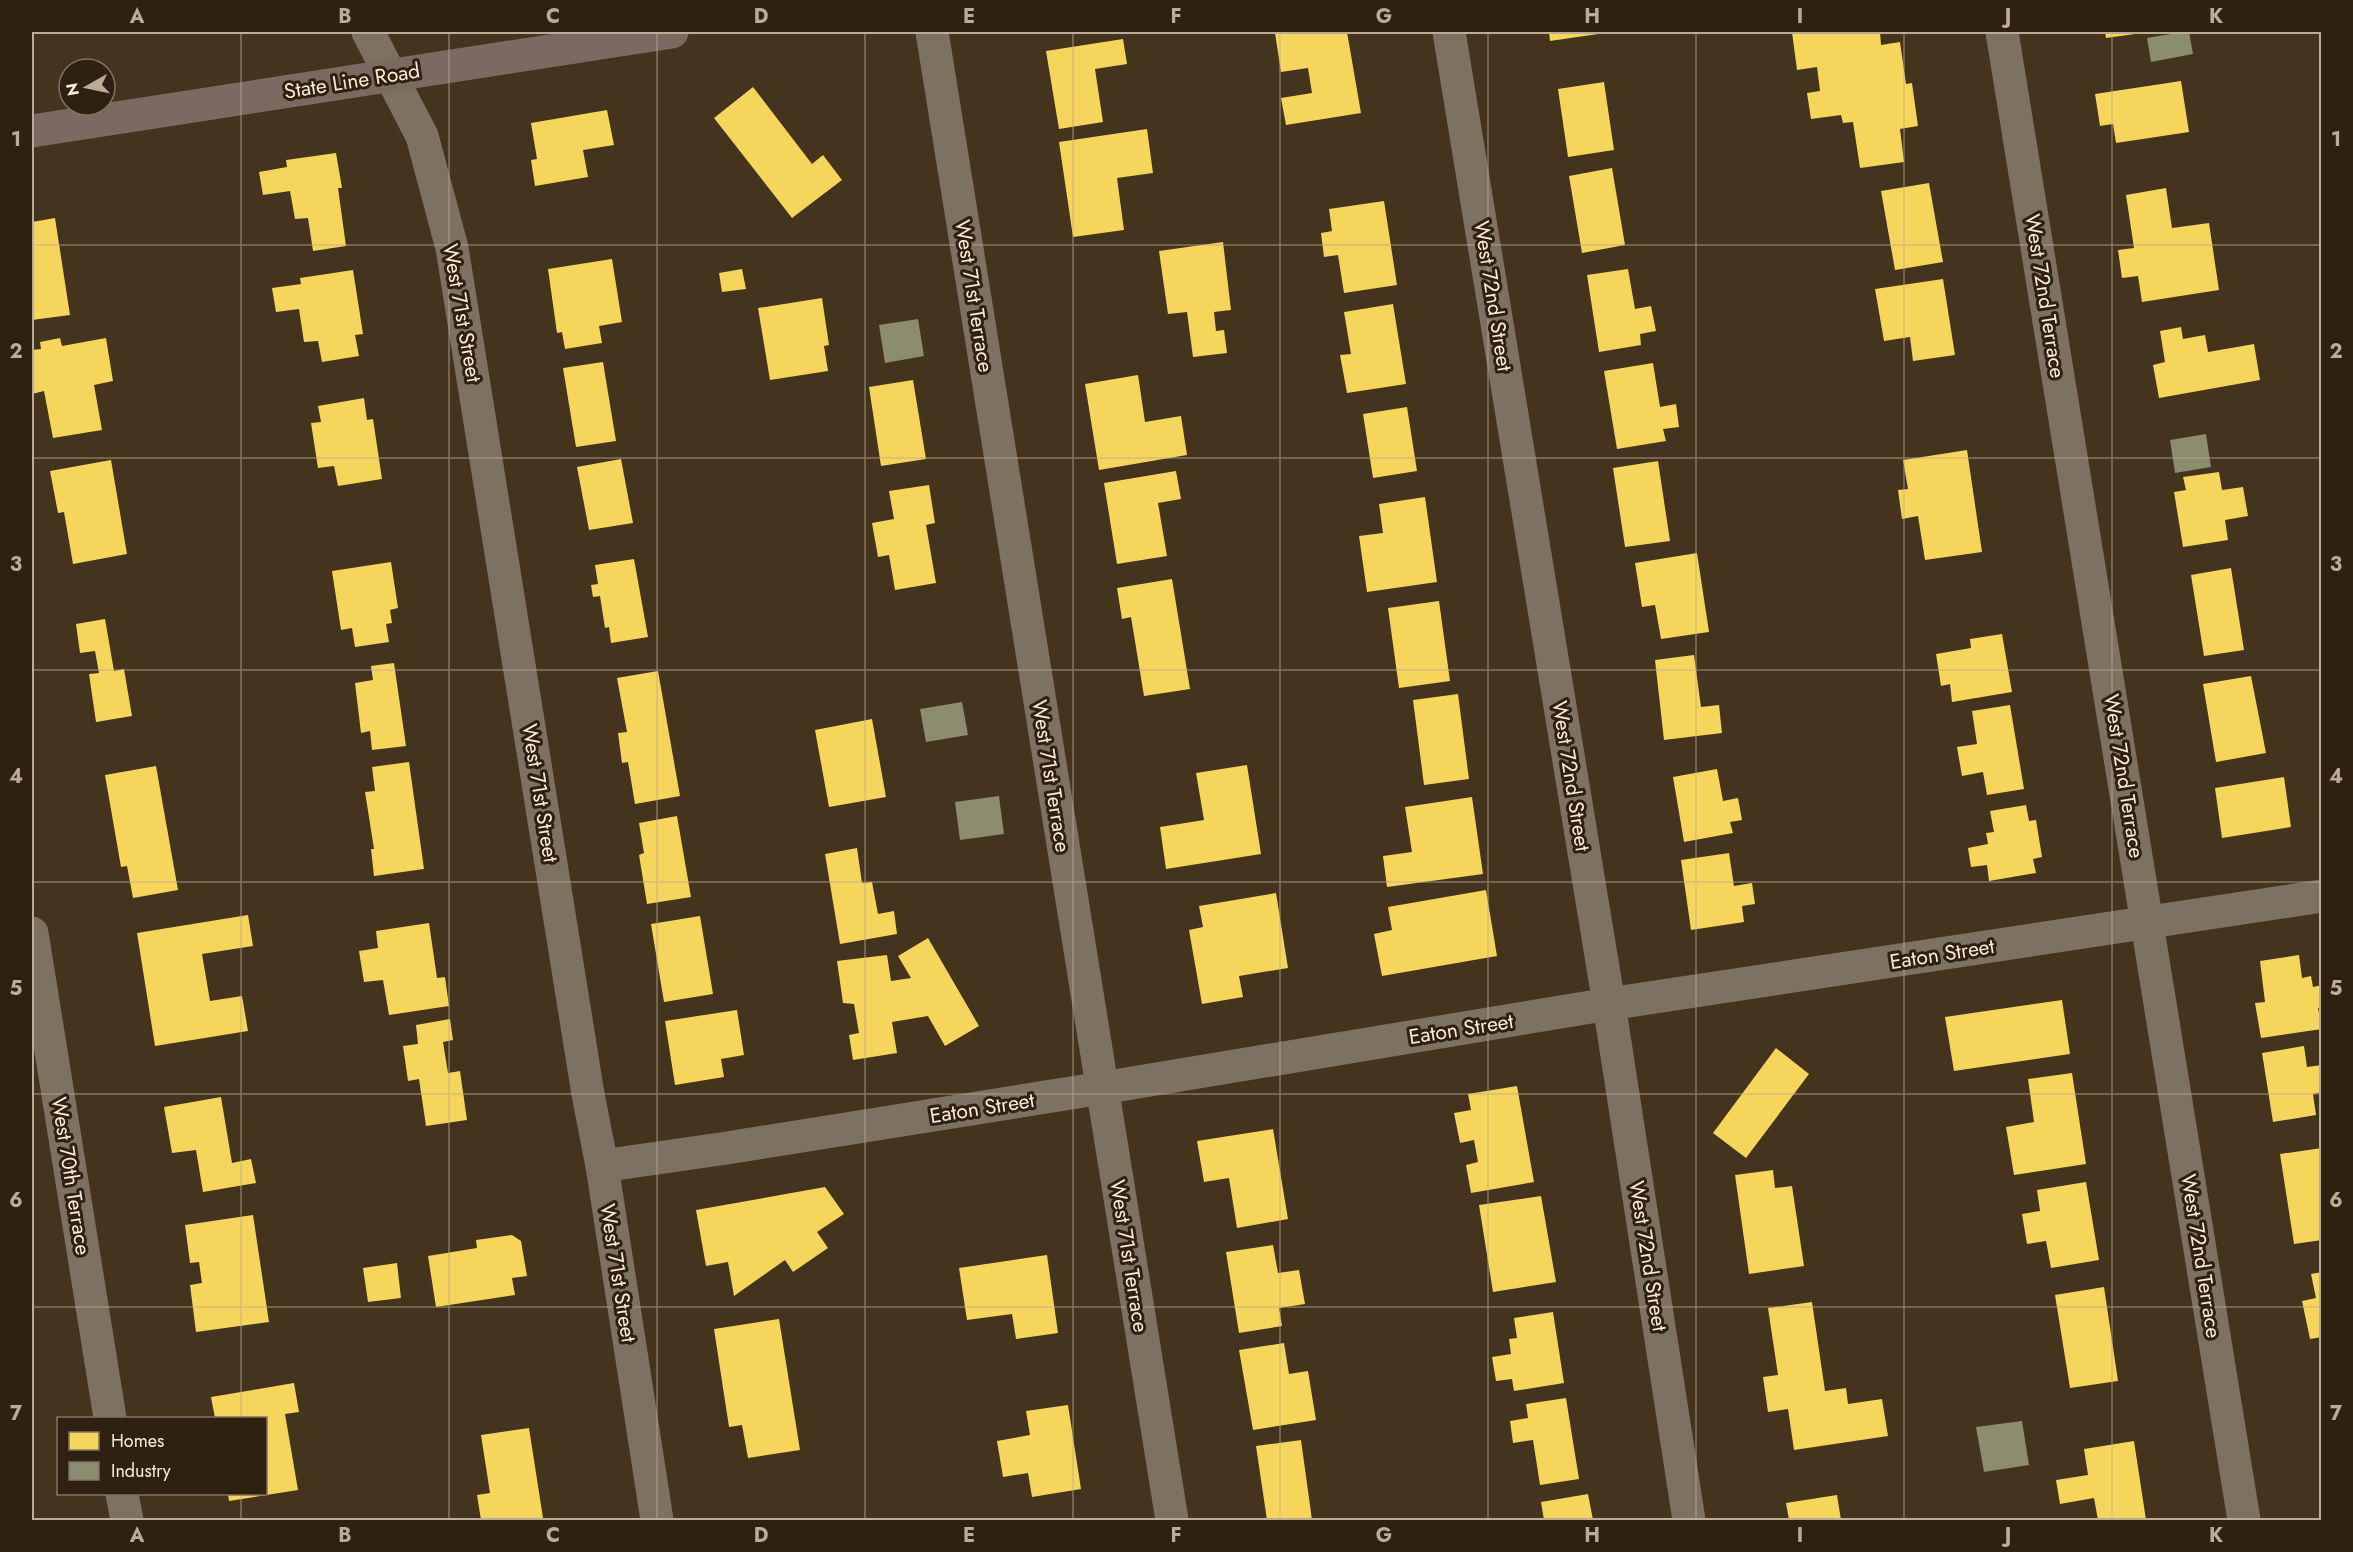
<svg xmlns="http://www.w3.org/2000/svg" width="2353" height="1552" font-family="Jost,sans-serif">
<rect width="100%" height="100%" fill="#44331d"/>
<g fill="#f6d55c">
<path d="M1286 32H1347L1361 113 1286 125 1281 98 1312 93 1308 68 1281 72 1275 33Z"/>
<path d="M1549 32H1598V34L1550 41Z"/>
<path d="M1792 32H1880L1881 45 1900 42 1906 84 1912 83 1918 126 1900 129 1904 162 1860 168 1853 122 1843 123 1841 115 1811 119 1807 93 1820 91 1817 67 1797 70Z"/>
<path d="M2105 32H2142V33L2106 38Z"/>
<path d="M1123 39 1127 64 1095 69 1103 122 1059 129 1046 51Z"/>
<path d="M2181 81 2189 132 2116 143 2113 124 2100 126 2095 94Z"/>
<path d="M1604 82 1614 150 1568 157 1558 89Z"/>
<path d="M753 87 812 164 823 155 842 180 792 218 714 118Z"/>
<path d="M607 110 614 145 583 150 588 177 535 186 531 160 537 159 531 123Z"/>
<path d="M1147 129 1153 173 1117 178 1124 230 1073 237 1059 142Z"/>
<path d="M336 153 342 188H338L346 246 313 251 308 218 295 219 290 191 263 195 259 172 287 167 286 160Z"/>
<path d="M1612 168 1625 245 1582 253 1569 176Z"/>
<path d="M1929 183 1943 262 1895 270 1881 191Z"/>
<path d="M2166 188 2172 228 2209 223 2219 290 2142 302 2138 276 2122 278 2118 250 2134 248 2126 195Z"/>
<path d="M1384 201 1397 285 1344 293 1338 255 1324 257 1321 233 1332 231 1329 209Z"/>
<path d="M55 218 70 315 32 320V222Z"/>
<path d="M1223 242 1231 310 1214 312 1216 331 1224 330 1227 353 1193 357 1187 312 1168 314 1159 251Z"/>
<path d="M612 259 622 322 599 326 602 343 565 349 562 332 557 333 548 269Z"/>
<path d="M742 269 746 289 722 292 719 273Z"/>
<path d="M1628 269 1635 309 1651 306 1656 331 1640 334 1641 345 1599 352 1587 275Z"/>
<path d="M353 270 363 334 355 335 359 356 322 362 318 341 304 342 299 309 276 312 272 288 301 284 300 278Z"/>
<path d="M1943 279 1955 355 1913 361 1910 337 1884 341 1875 289Z"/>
<path d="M822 298 829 345 824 346 828 371 770 380 758 308Z"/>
<path d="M1393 304 1406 384 1347 393 1340 355 1351 354 1344 312Z"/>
<path d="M2181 327 2183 339 2205 335 2208 352 2254 344 2260 380 2159 398 2153 365 2165 362 2160 331Z"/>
<path d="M60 338 62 346 106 338 113 381 94 385 102 430 53 438 44 391 32 394V350L41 349 40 342Z"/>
<path d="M603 362 616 441 576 447 563 368Z"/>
<path d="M1653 363 1660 407 1676 404 1679 427 1663 429 1666 441 1617 449 1604 371Z"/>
<path d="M1138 375 1145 422 1181 416 1187 455 1099 470 1085 384Z"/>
<path d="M913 380 926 459 881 466 869 387Z"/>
<path d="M364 398 367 420 373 419 382 479 338 486 334 466 318 468 311 423 321 422 318 406Z"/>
<path d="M1407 407 1417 471 1373 478 1363 414Z"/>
<path d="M1967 450 1982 552 1925 560 1918 516 1902 519 1898 490 1908 489 1903 460Z"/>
<path d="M621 459 633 523 589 530 577 467Z"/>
<path d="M111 460 127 554 73 564 64 512 58 513 50 471Z"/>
<path d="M1658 461 1670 541 1625 547 1613 468Z"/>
<path d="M1176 471 1181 499 1158 503 1167 556 1117 564 1104 483Z"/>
<path d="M2219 472 2222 490 2243 487 2248 516 2225 520 2228 540 2183 547 2174 492 2186 490 2183 477Z"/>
<path d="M929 485 935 523 926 525 936 583 895 590 889 555 878 557 872 523 894 519 889 491Z"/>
<path d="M1425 497 1437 582 1367 592 1359 536 1383 533 1379 504Z"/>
<path d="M1697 553 1709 632 1661 639 1655 605 1642 607 1635 563Z"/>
<path d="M634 559 648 637 611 643 609 627 605 628 600 596 593 597 591 585 598 584 595 565Z"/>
<path d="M391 562 398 608 390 610 392 623 386 624 389 642 355 647 352 628 341 630 332 571Z"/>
<path d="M2231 568 2244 650 2204 656 2191 575Z"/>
<path d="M1172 579 1190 689 1144 696 1131 617 1122 619 1117 588Z"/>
<path d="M1439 601 1450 681 1399 688 1388 608Z"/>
<path d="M105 619 114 671 124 669 132 716 96 722 89 674 99 673 95 651 80 653 76 624Z"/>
<path d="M2002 634 2012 692 1952 702 1950 684 1941 686 1936 654 1971 648 1970 639Z"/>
<path d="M1694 655 1701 707 1719 705 1722 733 1664 740 1655 660Z"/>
<path d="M394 663 406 746 372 750 370 731 361 733 355 683 373 680 371 666Z"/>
<path d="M658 671 680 796 635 804 628 762 622 763 618 733 627 732 617 678Z"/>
<path d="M2251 676 2266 753 2216 762 2203 684Z"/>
<path d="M1458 694 1469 779 1424 785 1413 700Z"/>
<path d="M2010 705 2024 789 1987 795 1983 772 1962 776 1957 747 1977 744 1972 711Z"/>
<path d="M872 719 886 797 829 807 815 730Z"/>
<path d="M409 762 424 869 374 876 371 849H374L365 792 375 791 372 767Z"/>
<path d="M1247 765 1261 854 1166 869 1160 827 1204 820 1196 773Z"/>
<path d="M156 766 178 890 133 898 127 866 121 867 105 775Z"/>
<path d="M1717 769 1723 801 1738 798 1742 820 1730 822 1733 833 1684 842 1673 777Z"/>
<path d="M2284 777 2291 827 2222 838 2215 788Z"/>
<path d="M1472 797 1483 874 1387 887 1383 856 1412 852 1405 807Z"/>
<path d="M2026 805 2029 821 2036 820 2042 857 2033 859 2036 873 1989 881 1987 865 1971 867 1968 848 1988 844 1986 833 1994 832 1990 811Z"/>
<path d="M677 816 691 897 647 904 639 855 644 853 639 823Z"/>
<path d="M857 848 862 883 872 882 878 914 894 911 897 934 840 944 825 854Z"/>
<path d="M1729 853 1734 886 1752 883 1755 904 1742 906 1744 922 1691 930 1681 860Z"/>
<path d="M1486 890 1497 956 1382 976 1374 934 1392 930 1388 907Z"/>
<path d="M1276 893 1288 968 1239 976 1243 997 1202 1004 1189 930 1203 927 1199 906Z"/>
<path d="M248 915 253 946 202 954 210 1001 242 996 248 1031 155 1046 137 933Z"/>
<path d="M700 916 713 994 664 1002 651 924Z"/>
<path d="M429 923 437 978 445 977 449 1006 389 1015 383 980 364 982 359 951 378 948 376 931Z"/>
<path d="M928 938 979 1026 945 1046 928 1016 892 1022 897 1053 853 1060 849 1035 859 1033 854 1004 843 1003 837 961 887 955 891 981 911 978 898 956Z"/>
<path d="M2299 955 2302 978 2311 976 2313 987 2322 985V1008H2318L2322 1029 2261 1038 2255 1003 2265 1002 2260 961Z"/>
<path d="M2062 1000 2070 1054 1954 1071 1945 1017Z"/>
<path d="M737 1010 744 1055 721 1059 724 1077 675 1085 665 1021Z"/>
<path d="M450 1019 453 1040 443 1042 448 1073 460 1071 467 1120 426 1126 419 1079 408 1081 403 1046 418 1044 416 1025Z"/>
<path d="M2304 1046 2307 1067 2322 1065V1092L2313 1094 2316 1115 2273 1122 2262 1053Z"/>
<path d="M1776 1048 1809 1074 1746 1158 1713 1133Z"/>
<path d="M2072 1073 2086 1164 2014 1175 2006 1127 2034 1122 2028 1079Z"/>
<path d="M1517 1086 1534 1182 1471 1193 1466 1165 1478 1162 1474 1140 1460 1143 1454 1113 1471 1110 1468 1094Z"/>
<path d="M221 1097 232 1163 251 1159 256 1183 203 1192 196 1150 172 1153 164 1107Z"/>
<path d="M1273 1129 1288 1219 1237 1228 1229 1178 1204 1182 1197 1141Z"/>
<path d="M2322 1148V1240L2294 1244 2280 1154Z"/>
<path d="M1773 1170 1775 1188 1792 1186 1804 1266 1749 1274 1735 1175Z"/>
<path d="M2086 1182 2099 1260 2051 1268 2046 1241 2027 1244 2022 1214 2040 1211 2037 1190Z"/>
<path d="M825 1187 844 1214 817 1232 828 1248 793 1272 785 1260 734 1296 728 1262 706 1266 696 1210Z"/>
<path d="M1541 1196 1556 1282 1493 1292 1479 1205Z"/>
<path d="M253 1215 269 1322 196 1332 190 1285 202 1283 199 1262 190 1263 185 1225Z"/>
<path d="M512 1235 521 1241 527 1276 512 1278 515 1295 436 1307 428 1256 477 1248 476 1240Z"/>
<path d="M1273 1245 1278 1273 1299 1270 1305 1304 1279 1308 1282 1326 1239 1333 1226 1252Z"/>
<path d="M1047 1255 1058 1333 1016 1339 1012 1314 967 1320 959 1268Z"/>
<path d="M397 1263 401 1298 368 1302 363 1268Z"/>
<path d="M2322 1272V1337L2310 1339 2302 1301 2316 1298 2311 1274Z"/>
<path d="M2104 1287 2118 1381 2070 1388 2055 1295Z"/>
<path d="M1812 1302 1825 1391 1846 1388 1848 1404 1882 1399 1888 1436 1794 1450 1788 1409 1768 1412 1763 1377 1778 1375 1768 1308Z"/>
<path d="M1553 1312 1564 1383 1514 1391 1512 1379 1496 1381 1492 1357 1511 1354 1509 1339 1517 1338 1514 1318Z"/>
<path d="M779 1319 800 1450 748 1458 742 1425 729 1427 714 1329Z"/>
<path d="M1284 1343 1289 1374 1308 1371 1316 1420 1253 1430 1239 1350Z"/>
<path d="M294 1383 299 1412 285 1414 298 1490 229 1501 228 1494H266V1418H215L211 1397Z"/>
<path d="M1566 1398 1579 1479 1540 1485 1533 1440 1513 1443 1510 1421 1528 1418 1526 1404Z"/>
<path d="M1068 1405 1081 1489 1032 1497 1028 1473 1003 1477 997 1441 1030 1435 1026 1411Z"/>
<path d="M529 1428 543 1518 526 1520H481L477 1495 490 1493 481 1435Z"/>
<path d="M1301 1440 1312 1520H1267L1256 1446Z"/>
<path d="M2134 1441 2146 1520H2098L2094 1498 2060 1504 2056 1480 2088 1475 2084 1449Z"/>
<path d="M1588 1494 1593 1520H1544L1541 1502Z"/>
<path d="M1837 1495 1841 1520H1789L1786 1503Z"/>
</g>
<g fill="#8c8c6e">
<path d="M2183 32H2189L2193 54 2151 62 2147 38Z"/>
<path d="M918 319 924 356 885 363 879 325Z"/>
<path d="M2206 434 2211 467 2175 473 2170 440Z"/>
<path d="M962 702 968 735 926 742 920 709Z"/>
<path d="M999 796 1004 834 960 840 955 802Z"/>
<path d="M2022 1421 2029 1465 1984 1472 1976 1427Z"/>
</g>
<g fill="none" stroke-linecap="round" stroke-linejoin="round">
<g stroke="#7d7162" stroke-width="33">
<path d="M368 32 422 136 452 248 588 1094 602 1166 657 1520"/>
<path d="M932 32 1172 1520"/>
<path d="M1449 32 1609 1004 1689 1520"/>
<path d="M2002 32 2244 1520"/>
<path d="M32 933 110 1418"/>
<path d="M602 1166 727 1148 1102 1088 1609 1004 2322 896"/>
<path d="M122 1494 127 1520"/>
</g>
<path stroke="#7a6a61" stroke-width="33" d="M32 131 672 32"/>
</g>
<path fill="none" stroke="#bcab95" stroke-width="1.5" stroke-opacity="0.55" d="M241 32V1418M449 32V1520M657 32V1520M865 32V1520M1073 32V1520M1280 32V1520M1488 32V1520M1696 32V1520M1904 32V1520M2112 32V1520M32 245H2322M32 458H2322M32 670H2322M32 882H2322M32 1094H2322M32 1307H2322M241 1494V1520"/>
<g text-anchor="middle" stroke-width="6" stroke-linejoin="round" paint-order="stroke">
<g font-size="21" fill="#fdebd6" stroke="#2e2111">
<text transform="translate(352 81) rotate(-9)" y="7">State Line Road</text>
<text transform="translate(974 296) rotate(81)" y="7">West 71st Terrace</text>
<text transform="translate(1493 296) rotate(81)" y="7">West 72nd Street</text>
<text transform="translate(2045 296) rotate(81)" y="7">West 72nd Terrace</text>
<text transform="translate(462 313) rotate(80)" y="7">West 71st Street</text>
<text transform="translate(1051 776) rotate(81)" y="7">West 71st Terrace</text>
<text transform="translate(1571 776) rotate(81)" y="7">West 72nd Street</text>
<text transform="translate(2124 776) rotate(81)" y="7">West 72nd Terrace</text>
<text transform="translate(540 793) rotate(81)" y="7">West 71st Street</text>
<text transform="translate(1942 954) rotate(-9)" y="7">Eaton Street</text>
<text transform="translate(1461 1029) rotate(-9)" y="7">Eaton Street</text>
<text transform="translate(982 1108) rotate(-9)" y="7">Eaton Street</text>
<text transform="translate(71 1176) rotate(81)" y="7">West 70th Terrace</text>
<text transform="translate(1129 1256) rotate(81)" y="7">West 71st Terrace</text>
<text transform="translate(1648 1256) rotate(81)" y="7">West 72nd Street</text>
<text transform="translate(2201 1256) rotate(81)" y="7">West 72nd Terrace</text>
<text transform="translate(618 1273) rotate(81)" y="7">West 71st Street</text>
</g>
</g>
<rect width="2353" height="1552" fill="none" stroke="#2e2111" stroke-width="66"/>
<rect x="57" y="1417" width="210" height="78" fill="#2e2111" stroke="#817260" stroke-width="1.5"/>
<rect x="69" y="1432" width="30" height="18" fill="#f6d55c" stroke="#817260" stroke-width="1.5"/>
<text x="111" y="1447" font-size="18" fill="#fdebd6">Homes</text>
<rect x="69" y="1462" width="30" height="18" fill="#8c8c6e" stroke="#817260" stroke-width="1.5"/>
<text x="111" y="1477" font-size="18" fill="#fdebd6">Industry</text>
<g transform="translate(87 87) rotate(261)"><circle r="28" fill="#2e2111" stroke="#817260" stroke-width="1.5"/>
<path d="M0-4.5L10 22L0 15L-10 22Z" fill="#bcab95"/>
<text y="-9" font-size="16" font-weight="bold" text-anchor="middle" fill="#fdebd6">N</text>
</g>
<rect x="33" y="33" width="2287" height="1486" fill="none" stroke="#bcab95" stroke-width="2"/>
<g font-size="20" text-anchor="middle" font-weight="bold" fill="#bcab95">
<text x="137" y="23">A</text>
<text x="345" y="23">B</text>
<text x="553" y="23">C</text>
<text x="761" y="23">D</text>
<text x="969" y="23">E</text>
<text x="1176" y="23">F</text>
<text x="1384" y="23">G</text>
<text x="1592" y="23">H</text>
<text x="1800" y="23">I</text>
<text x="2008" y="23">J</text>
<text x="2216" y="23">K</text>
<text x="16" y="146">1</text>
<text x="2336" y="146">1</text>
<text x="16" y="358">2</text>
<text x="2336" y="358">2</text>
<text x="16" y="571">3</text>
<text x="2336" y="571">3</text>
<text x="16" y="783">4</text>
<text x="2336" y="783">4</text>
<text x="16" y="995">5</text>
<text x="2336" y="995">5</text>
<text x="16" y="1207">6</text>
<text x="2336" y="1207">6</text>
<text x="16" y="1420">7</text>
<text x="2336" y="1420">7</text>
<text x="137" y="1542">A</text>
<text x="345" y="1542">B</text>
<text x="553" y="1542">C</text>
<text x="761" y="1542">D</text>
<text x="969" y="1542">E</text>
<text x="1176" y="1542">F</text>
<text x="1384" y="1542">G</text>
<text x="1592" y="1542">H</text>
<text x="1800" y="1542">I</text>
<text x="2008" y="1542">J</text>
<text x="2216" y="1542">K</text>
</g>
</svg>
